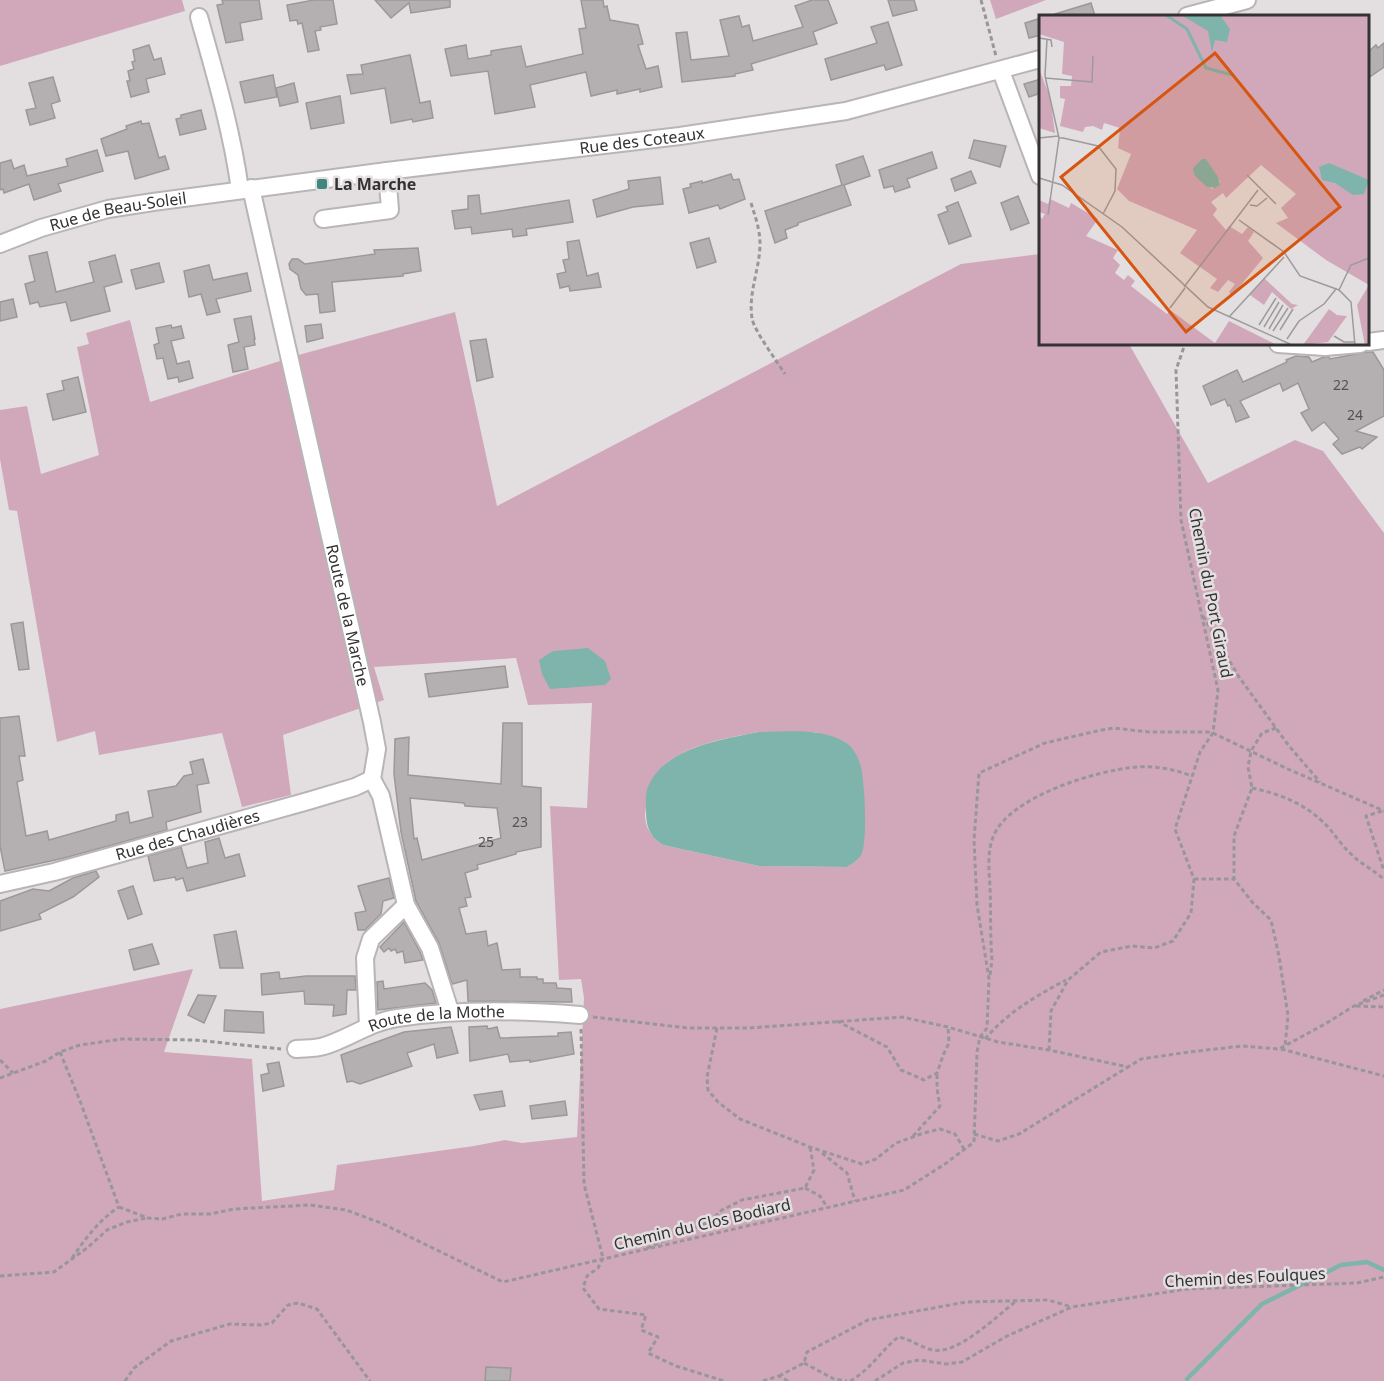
<svg xmlns="http://www.w3.org/2000/svg" width="1384" height="1381" font-family="'Noto Sans',sans-serif">
<rect width="100%" height="100%" fill="#e3dfe0"/>
<g fill="#d1a8ba" fill-rule="evenodd">
<path d="M0 0H182L185 11 0 66Z"/>
<path d="M990 0H1046L996 19Z"/>
<path d="M1040 254V344H1129L1208 483 1295 440 1323 451 1384 533V1381H0V1009L193 969 164 1052 252 1059 262 1201 334 1190 337 1165 474 1146 505 1140 522 1143 577 1137 584 998 581 979 559 980 550 806 587 808 592 703 528 705 516 658 374 667 384 700 283 735 291 795 242 807 222 733 99 755 95 731 57 742 17 511 9 510 0 459V410L27 406 41 474 99 455 77 347 89 344 86 333 130 320 150 402 302 354 455 312 497 506 961 264ZM759 732H815L847 743 857 860 847 867 759 866 663 845C649 836 641 821 647 805 651 796 657 773 663 766 688 744 727 738 759 732Z"/>
</g>
<g fill="#7fb4ac">
<path d="M588 648 605 661 611 679 605 685 550 689 542 674 539 660 553 651Z"/>
<path d="M759 732C787 732 819 727 845 742 852 746 858 756 860 764 865 778 868 843 861 855 858 860 852 864 847 867L759 866 663 845C649 836 646 826 646 810 646 804 645 793 648 787 663 748 723 739 759 732Z"/>
</g>
<g fill="none" stroke-linecap="round" stroke-linejoin="round">
<path stroke="#7fb4ac" stroke-width="4.5" d="M1187 1379 1262 1304 1341 1265 1367 1262 1384 1270"/>
</g>
<g fill="#b4b0b2" stroke="#9c9799" stroke-width="1.5" fill-rule="evenodd">
<path d="M222 0H259L262 19 240 23 243 40 226 43 217 5 223 4Z"/>
<path d="M314 0H333L337 24 320 27 321 30 315 31 319 50 308 52 302 23 298 24 297 20 290 21 287 5Z"/>
<path d="M375 0H450V7L411 13 409 3 391 18Z"/>
<path d="M581 0H603L604 7 607 6 610 20 638 25 643 44 638 45 646 69 658 66 662 87 640 92V89L617 94V90L591 96 586 72 530 85 535 107 495 114 488 71 451 76 445 49 466 45 468 59 491 55V51L521 46 526 67 583 54 579 29 586 28Z"/>
<path d="M812 0H828L837 23 813 32 817 44 751 64 753 70 735 74V76L682 82 676 33 687 32 691 60 729 56 720 20 739 16 742 27 749 25 753 41 803 27 795 6Z"/>
<path d="M888 0H914L917 10 893 16Z"/>
<path d="M1091 3 1095 16H1056L1055 14Z"/>
<path d="M1041 18V35L1029 38 1025 23Z"/>
<path d="M888 22 902 65 886 70 884 65 831 80 825 59 877 43 871 27Z"/>
<path d="M1384 43V67L1368 78V52L1376 45 1378 48Z"/>
<path d="M149 45 154 60 161 58 165 74 146 79 149 92 131 97 127 81H130L128 71 134 69 132 62 135 61 133 50Z"/>
<path d="M410 55 420 103 430 101 433 118 413 122 412 119 391 123 385 88 351 94 347 75 363 74 361 65Z"/>
<path d="M273 75 277 97 245 103 240 82Z"/>
<path d="M53 77 60 101 51 104 55 118 30 125 26 110 36 108 29 83Z"/>
<path d="M1041 79V93L1029 97 1024 84Z"/>
<path d="M294 83 298 102 280 106 276 88Z"/>
<path d="M340 96 344 123 311 129 306 103Z"/>
<path d="M201 110 206 129 180 135 176 119 181 118V115Z"/>
<path d="M141 121 142 124 149 123 159 158 165 156 169 169 135 179 128 151 106 156 101 139 127 129 126 126Z"/>
<path d="M974 140 1006 146 1000 167 969 158Z"/>
<path d="M97 150 103 171 58 184 61 191 34 200 29 184 4 193 3 189 0 190V163L11 160 14 169 24 165 27 176 68 166 66 159Z"/>
<path d="M932 152 937 168 907 179 910 187 895 192 893 186 884 188 879 170Z"/>
<path d="M863 156 870 176 844 185 851 205 798 223V225L785 230 787 238 775 243 765 211 842 185 836 165Z"/>
<path d="M971 171 976 183 955 191 951 179Z"/>
<path d="M731 174 733 180 739 179 745 199 720 209 718 205 689 213 683 189 691 187 690 184 702 181V183Z"/>
<path d="M660 177 663 204 633 207 597 217 593 200 629 189 628 181Z"/>
<path d="M479 195 481 214 569 200 573 222 526 229 527 235 513 237 512 229 472 234 471 227 455 229 452 211 468 209V196Z"/>
<path d="M1018 196 1029 223 1011 230 1001 203Z"/>
<path d="M958 202 971 236 949 244 938 215 948 211 946 207Z"/>
<path d="M709 238 716 262 697 268 690 243Z"/>
<path d="M579 240 587 276 598 273 601 287 570 291 569 286 560 288 557 274 566 272 563 260 569 259 567 242Z"/>
<path d="M418 248 421 271 403 274V276L332 282 335 311 320 313 318 294 306 295 301 289 298 275 290 269 289 264 292 259H298L305 264 375 254 374 250Z"/>
<path d="M47 252 56 292 94 282 89 262 115 255 122 282 104 287 110 311 71 321 66 302 40 307 38 302 30 304 25 284 35 281 29 256Z"/>
<path d="M159 263 164 282 136 289 131 270Z"/>
<path d="M209 265 213 280 247 273 251 291 216 299 220 312 207 315 201 294 189 297 184 271Z"/>
<path d="M13 299 17 317 0 321V302Z"/>
<path d="M251 316 255 339H254L255 345 244 347 248 369 233 372 228 345 239 342 234 319Z"/>
<path d="M321 324 323 338 307 342 305 326Z"/>
<path d="M171 325 172 328 181 326 184 338 171 341 177 364 189 361 193 378 179 382 178 377 168 379 163 358 157 359 154 345 159 343 156 328Z"/>
<path d="M486 339 493 377 477 381 470 341Z"/>
<path d="M1367 352H1373L1384 370V416L1356 431 1377 437 1362 449 1360 447 1342 454 1333 444 1339 439 1324 422 1312 431 1301 413 1309 409 1298 383 1283 391 1280 383 1240 401 1249 417 1236 422 1230 405 1228 406 1225 399 1211 405 1203 386 1237 370 1243 382 1287 362 1286 360 1296 356 1309 357 1312 362 1324 357H1329L1330 359Z"/>
<path d="M78 377 86 412 53 420 47 394 64 390 62 381Z"/>
<path d="M23 622 29 669 19 670 11 624Z"/>
<path d="M505 666 508 687 429 697 425 674Z"/>
<path d="M19 716 25 756H19L23 780 17 782 26 836 47 831 49 840 116 821V815L128 812 130 823 153 817 148 791 176 786 184 776 193 774 190 762 203 759 209 783 197 785 201 812 166 822 167 830 64 858 5 871 0 846V718Z"/>
<path d="M503 723H522V786L541 788V847L516 852V854L477 865 478 869 465 873 471 897 465 898 467 906 459 908 466 934 486 931 488 946 497 943 502 970 520 969V977H537V979H543V983H556L557 988 571 989 572 1002 468 1001 467 980 452 984 439 943 416 901 401 832 394 774 395 739 409 737 408 775 501 784ZM410 798 464 803 465 806 497 808 501 838 422 860 417 838 414 839Z"/>
<path d="M219 838 225 858 239 854 245 876 187 891 183 878 176 880 175 877 154 881 148 856 181 847 187 868 208 863 205 842Z"/>
<path d="M96 871 99 877 73 897 39 914 41 919 0 931V901L33 889 49 891 73 878Z"/>
<path d="M389 878 394 898 383 901 381 914 365 930H358L355 913 366 911 358 886Z"/>
<path d="M133 886 142 914 128 919 118 891Z"/>
<path d="M404 922 420 952 423 960 405 963 403 951 397 953 395 949 391 951 389 948 384 952 380 947Z"/>
<path d="M236 931 243 968H220L214 935Z"/>
<path d="M152 944 159 964 134 970 129 950Z"/>
<path d="M279 972 280 979 306 976H355L356 990H347L346 1014 333 1016 334 1005 305 1004 304 991 262 995 261 974Z"/>
<path d="M383 981 384 989 425 983 432 990 436 1003 378 1010 377 982Z"/>
<path d="M198 995 216 996 204 1023 188 1015Z"/>
<path d="M225 1010 263 1012 264 1033 224 1031Z"/>
<path d="M487 1026 488 1029 497 1027 500 1038 558 1036V1033L571 1032 574 1054 530 1062V1060L510 1062 508 1054 470 1061 469 1027Z"/>
<path d="M451 1027 458 1053 437 1058 434 1044 407 1053 412 1066 360 1084 352 1081 347 1082 341 1055 404 1032Z"/>
<path d="M279 1062 284 1086 263 1091 261 1075 269 1073 267 1064Z"/>
<path d="M502 1091 505 1106 480 1110 474 1095Z"/>
<path d="M565 1101 567 1115 532 1119 530 1106Z"/>
<path d="M486 1367 511 1368 510 1381H485Z"/>
</g>
<g fill="none" stroke-linecap="round" stroke-linejoin="round">
<defs>
<g id="minor">
<path d="M1187 16 1247 0"/>
<path d="M199 17C215 74 232 131 240 190"/>
<path d="M1001 71 1040 176"/>
<path id="s1" d="M251 188 372 722 377 749 372 779 381 796 406 905 430 948 450 1011"/>
<path d="M323 219 390 210 387 171"/>
<path id="s2" d="M0 244 41 228 108 209 153 202 387 171 680 136 846 111 1040 59"/>
<path d="M1368 342 1384 340"/>
<path d="M1278 344 1325 347 1360 344"/>
<path id="s3" d="M0 884 54 872 308 801 355 787 372 779"/>
<path d="M368 1027 365 958 371 939 406 905"/>
<path id="s4" d="M296 1049C305 1048 315 1049 324 1046 348 1039 370 1022 397 1018 457 1009 520 1010 580 1015"/>
</g>
</defs>
<use href="#minor" stroke="#b9b5b6" stroke-width="20"/>
<g stroke="#999697" stroke-width="3" stroke-dasharray="4.5 3" stroke-linecap="butt">
<path d="M981 0 996 56"/>
<path d="M751 203C755 216 760 229 760 244 760 268 748 293 752 318 753 329 778 363 785 374"/>
<path d="M1203 616 1239 677 1289 746 1320 782"/>
<path d="M1276 728 1262 733 1251 751 1248 767 1252 788 1234 836V879L1253 903 1271 920 1279 956 1288 1016 1285 1046"/>
<path d="M1252 788C1279 794 1302 802 1323 822 1333 831 1340 844 1351 854 1361 864 1373 870 1384 879"/>
<path d="M1382 811 1366 816 1384 871"/>
<path d="M1194 879H1234"/>
<path d="M990 975 992 960C990 936 991 911 990 887 989 870 987 853 993 837 1009 796 1098 770 1137 767 1156 766 1174 769 1192 776"/>
<path d="M1363 1001 1384 990"/>
<path d="M1356 1006 1384 1007"/>
<path d="M593 1017 688 1028H749L902 1017 948 1027 998 1042 1049 1050 1128 1067 1141 1059 1189 1052 1242 1046 1279 1049 1325 1024 1354 1006 1384 995"/>
<path d="M837 1021 887 1047 901 1070 924 1080 937 1073 944 1053 949 1043 948 1027"/>
<path d="M717 1028 707 1077 708 1090 718 1102 740 1119 810 1147 862 1164 876 1159 896 1143 924 1133 940 1129 955 1134 964 1149"/>
<path d="M581 1029 584 1184 603 1258"/>
<path d="M985 1039C1008 1012 1036 996 1066 980"/>
<path d="M1281 1049 1384 1076"/>
<path d="M1049 1050 1051 1011 1068 980 1101 952 1132 946 1154 948 1173 941 1191 913 1194 879 1175 829 1200 752 1213 733 1218 690 1181 520 1176 370 1185 344"/>
<path d="M60 1052 80 1101 119 1207"/>
<path d="M0 1060 13 1073"/>
<path d="M0 1078 46 1061 60 1052 80 1045 122 1039 195 1040 281 1049"/>
<path d="M974 1134 998 1141 1019 1134 1128 1067"/>
<path d="M913 1136 940 1106 937 1089V1073"/>
<path d="M822 1153 847 1173 855 1201"/>
<path d="M805 1188 820 1196 827 1207"/>
<path d="M119 1207 148 1218 162 1219 182 1214H210L234 1209 310 1205 346 1210 381 1223 503 1282 904 1190 945 1164 974 1142 977 1052 980 1037 987 1028 989 979 977 905 974 840 979 773 1045 743 1097 731 1114 728 1149 732H1208L1213 733 1290 770 1384 811"/>
<path d="M647 1248 709 1222 722 1210 742 1200 805 1188 814 1170 810 1147"/>
<path d="M72 1258C85 1239 99 1220 119 1207"/>
<path d="M603 1258 598 1268 587 1276 583 1288 599 1309 646 1315 641 1330 658 1337 648 1353 676 1366 724 1381"/>
<path d="M0 1276 54 1272 87 1248 107 1230 127 1222 146 1218"/>
<path d="M804 1363 834 1379 847 1381"/>
<path d="M779 1376 804 1363 807 1352 868 1320 966 1302 1048 1300 1072 1307"/>
<path d="M125 1381 134 1368 171 1341 230 1324 261 1325 272 1323 288 1305 298 1303 317 1309 370 1381"/>
<path d="M763 1381 779 1376 788 1381"/>
<path d="M850 1381C870 1370 881 1351 898 1337 911 1339 921 1348 933 1350 957 1355 996 1317 1015 1302"/>
<path d="M875 1381 903 1363 919 1360 946 1364 962 1362 1007 1336 1072 1307 1187 1289 1357 1283 1384 1277"/>
</g>
<use href="#minor" stroke="#fff" stroke-width="16"/>
</g>
<rect fill="#41877e" stroke="#e3dfe0" stroke-width="2" x="316" y="178" width="12" height="12" rx="3"/>
<g text-anchor="middle" stroke-width="5" stroke-linejoin="round" paint-order="stroke">
<g font-size="14" fill="#545253">
<text x="1341" y="390">22</text>
<text x="1355" y="420">24</text>
<text x="520" y="827">23</text>
<text x="486" y="847">25</text>
</g>
<g font-size="16" fill="#343233" stroke="#e3dfe0">
<text dy="6" stroke="none"><textPath href="#s2" startOffset="652">Rue des Coteaux</textPath></text>
<text dy="6" stroke="none"><textPath href="#s2" startOffset="123">Rue de Beau-Soleil</textPath></text>
<text transform="translate(1211 593) rotate(79)" y="6">Chemin du Port Giraud</text>
<text dy="6" stroke="none"><textPath href="#s1" startOffset="438">Route de la Marche</textPath></text>
<text dy="6" stroke="none"><textPath href="#s3" startOffset="194">Rue des Chaudières</textPath></text>
<text dy="6" stroke="none"><textPath href="#s4" startOffset="146">Route de la Mothe</textPath></text>
<text transform="translate(702 1224) rotate(-13)" y="6">Chemin du Clos Bodiard</text>
<text transform="translate(1245 1277) rotate(-3)" y="6">Chemin des Foulques</text>
</g>
<g font-size="16" font-weight="bold" fill="#343233" stroke="#e3dfe0" text-anchor="start">
<text x="334" y="190">La Marche</text>
</g>
</g>
<g transform="translate(1039 15)">
<rect width="330" height="330" fill="#e3dfe0"/>
<path d="M0 0H330V270L287 245 237 208 249 203 242 193 257 179 222 150 187 183 184 178 172 187 178 194 174 200 187 215 190 211 203 219 209 212 215 217 209 226 224 243 193 281 190 277 196 269 189 265 179 277 171 273 178 264 141 238 158 215 90 186 78 174 92 139 79 133 81 113 65 108 63 115 54 111 46 112 44 117 21 111 26 84 21 83V71H32L33 61 23 59 25 27 0 19ZM167 144 181 167 173 174 155 160ZM0 54 11 82 16 118 0 113ZM11 184 30 193 32 188 59 204 47 221 79 235 74 243 81 250 76 258 85 265 89 260 96 266 92 271 128 299 131 295 176 328 190 306 238 330H0V200L3 204 6 199 0 197V185L9 189ZM225 263 253 289 259 290 252 294 233 277 225 290 211 280ZM330 270V330H326L318 290ZM290 294 298 300 308 301 289 327 264 330Z" fill="#d1a8ba" fill-rule="evenodd"/>
<path d="M142 0H181L191 14 188 27 176 25 173 38 169 16ZM163 144H167L179 162 181 170 176 173 168 172 155 160 154 153ZM290 148 330 165 325 179 314 180 296 168 283 165 280 152Z" fill="#7fb4ac"/>
<path fill="none" stroke="#7fb4ac" stroke-width="3" d="M127 0 148 14 167 53 193 60"/>
<path fill="none" stroke="#9d9a9b" stroke-width="1.5" d="M0 23 12 25 13 32M8 24 6 61 20 123M6 63 53 67 54 41M0 123 19 121M208 160 237 189M0 163 23 170 83 212 169 292 253 330M211 190 218 191 228 183M9 200 20 123H24L59 131 77 154 76 176 64 199M200 205 245 237 261 261 300 275 312 287 316 330M145 272 219 175M300 275 312 250 330 243M131 293 146 273M190 302 245 242M220 310 237 283M225 312 240 287M230 314 244 290M241 315 254 294M234 316 249 293M295 321 305 327H315M248 324 260 306 285 289 297 274"/>
<path fill="#d65510" fill-opacity="0.15" stroke="#d65510" stroke-width="3" d="M176 38 301 192 147 317 22 162Z"/>
<rect width="330" height="330" fill="none" stroke="#343233" stroke-width="3"/>
</g>
</svg>
